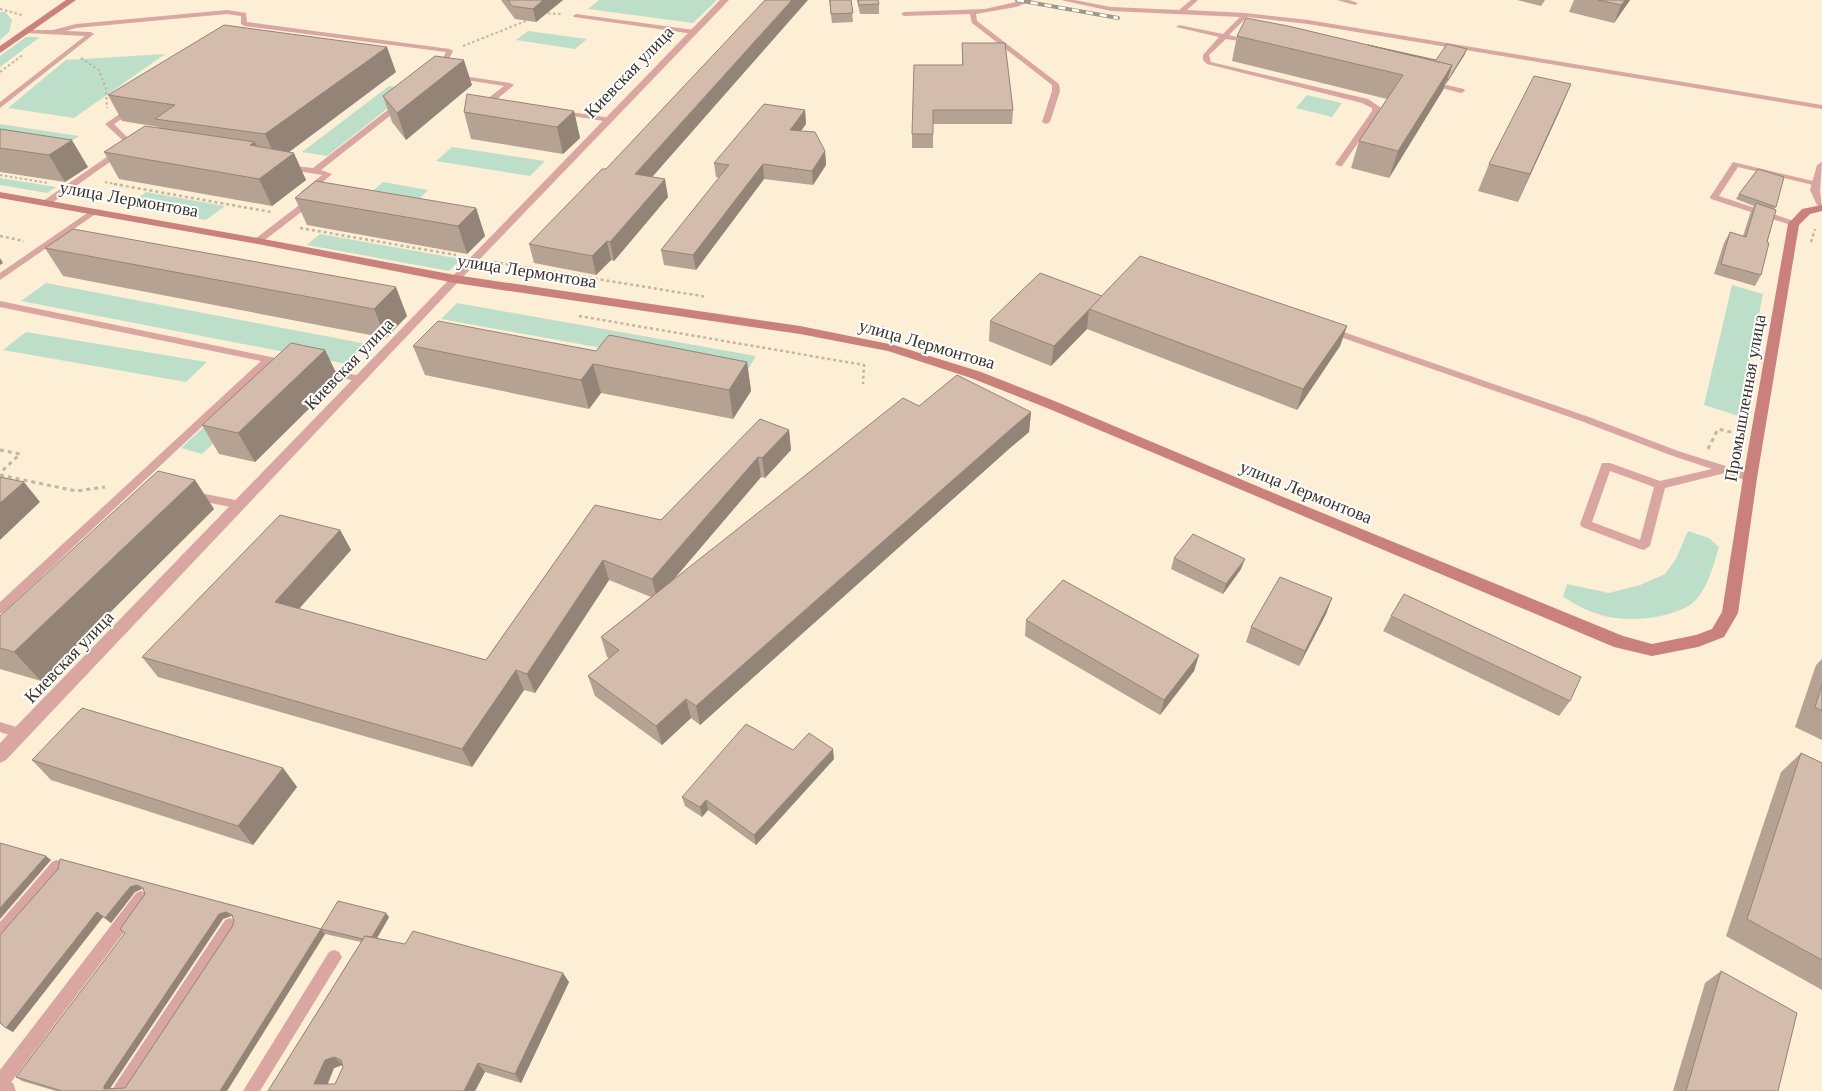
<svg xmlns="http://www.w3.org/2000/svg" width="1822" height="1091" font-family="'Times New Roman',serif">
<rect width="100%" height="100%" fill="#fdeed6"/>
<g fill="#bddfc9">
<path d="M599 0H717L693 23 588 9Z"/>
<path d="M0 12H5L12 20 9 32 0 40Z"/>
<path d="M528 31 587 39 575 49 516 40Z"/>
<path d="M26 37H40L0 67V56Z"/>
<path d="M165 54 74 118 8 108 66 60Z"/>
<path d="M389 86 412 89 327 156 302 152Z"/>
<path d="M1307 95 1342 103 1332 117 1296 108Z"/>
<path d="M0 124 79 136 55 152 0 145Z"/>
<path d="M452 147 545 161 530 176 436 161Z"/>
<path d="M0 178 56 187 47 193 0 185Z"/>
<path d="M383 182 428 190 419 199 479 209 463 225 354 207Z"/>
<path d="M146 192 225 206 206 220 127 206Z"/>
<path d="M320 234 461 259 449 271 307 245Z"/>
<path d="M46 283 367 344 347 364 21 301Z"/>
<path d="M1732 285 1763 294 1739 416 1704 405Z"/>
<path d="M457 303 756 356 745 374 441 319Z"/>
<path d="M26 332 207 362 186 382 3 350Z"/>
<path d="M274 364 295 369 202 454 181 448Z"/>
<path d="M1688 531 1709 538 1719 547C1713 566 1707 593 1690 605 1668 619 1625 623 1601 615 1587 611 1575 604 1563 597L1567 584 1609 593 1640 585 1665 574 1676 559Z"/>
</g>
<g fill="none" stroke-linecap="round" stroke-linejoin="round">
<g stroke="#c2b5a2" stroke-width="2" stroke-dasharray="2.5 2.5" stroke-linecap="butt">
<path d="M0 9 22 15"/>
<path d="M543 13 562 14"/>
<path d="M463 46 531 19"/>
<path d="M81 58 99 70 106 89 107 108"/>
<path d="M0 72 24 54"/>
<path d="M0 175 48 183"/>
<path d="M105 182 121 185"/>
</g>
<g stroke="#c2b5a2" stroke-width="2.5" stroke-dasharray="3 3" stroke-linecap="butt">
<path d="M114 184 271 212"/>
<path d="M300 228 456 255"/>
<path d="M0 236 24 241"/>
<path d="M1811 242 1815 229"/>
<path d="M494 262 707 297"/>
<path d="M579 316 864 365 863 384"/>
<path d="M869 325 885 328"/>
</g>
<g stroke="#c2b5a2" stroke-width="3" stroke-dasharray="4 4" stroke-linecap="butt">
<path d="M1708 449 1718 429 1739 434"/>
<path d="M0 450 20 454 0 473"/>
<path d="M0 475 76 491 105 487"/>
</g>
<g fill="#d9a6a1" fill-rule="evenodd">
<path d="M1025 0H1034L1016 7 976 14 977 21 1059 84 1060 91 1050 122 1046 124 1042 122 1052 91V85L972 23 970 14 904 16 901 14 904 12 985 9Z"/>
<path d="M1061 0H1074L1111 7 1179 10 1191 0H1198L1187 10 1245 13 1308 20 1822 105V109L1308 24 1247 17 1229 35 1253 41V43L1226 39 1209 55 1211 62 1368 99 1380 107V111L1342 166H1339L1335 164 1372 111V108L1362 103 1207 64 1203 60V55L1219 37 1176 27 1179 25 1223 34 1240 17 1111 11Z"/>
<path d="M1337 0H1349L1358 3 1355 5Z"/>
<path d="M227 10 246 13 247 22 450 49 453 51 444 69 441 71 438 69 446 52 244 26 241 24V16L227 14 76 28 66 31 91 32 94 34 0 108V102L85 36 27 33 24 31 25 30H53L76 24Z"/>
<path d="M576 14 694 30 697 32 694 34 574 17 573 16Z"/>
<path d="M456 75 510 83 514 85 496 100H502V104L487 103V99L504 86 454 78V76Z"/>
<path d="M1429 81 1464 89 1465 91 1461 93 1427 84 1425 83Z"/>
<path d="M398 102 405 104 321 170 332 174 308 195 305 209 261 243H255V239L298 206 301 192 322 175 285 169V165L313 168Z"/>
<path d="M130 107 137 109 114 124 133 143 134 145 130 147 105 124Z"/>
<path d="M557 110 610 118 614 120 610 122 560 114 556 112Z"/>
<path d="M117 150 124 152 49 205H43V201Z"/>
<path d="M1733 162 1817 182 1821 184 1817 186 1738 167 1719 196 1797 222 1798 224 1794 226 1711 199 1710 197Z"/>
<path d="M93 209 100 211 0 280V273Z"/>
<path d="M0 301 285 360 290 363 285 366 270 363 4 612 0 614V602L261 361 0 307Z"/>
<path d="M1332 328 1589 417 1678 451 1754 475 1755 478 1750 482 1725 473 1665 488 1650 546 1644 550 1640 549 1582 527 1580 524 1602 463H1610L1660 481 1712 469 1670 455 1581 421 1329 333 1327 331ZM1610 471 1654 487 1640 540 1592 522Z"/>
<path d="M321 368 361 376 366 379 361 382 318 373 316 371Z"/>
<path d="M191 491 240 501 245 505 240 509 187 498 186 495Z"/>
<path d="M0 722 26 730 27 734 26 738 21 739 0 732Z"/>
<path d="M57 860 62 862 64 867 62 872 5 938 0 940V922L52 862Z"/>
<path d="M141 891 146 893 148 898 146 903 6 1089 0 1091V1070L136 893Z"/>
<path d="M230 918 235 920 237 925 235 930 129 1091H111L225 920Z"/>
<path d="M334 950 339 952 342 957 339 962 260 1091H243L329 952Z"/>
</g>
<g fill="#d9a6a1" fill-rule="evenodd">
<path d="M720 0H729L478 261 6 760 0 763V743Z"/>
<path d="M1822 162 1820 190 1822 208 1817 205 1810 190 1817 165Z"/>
<path d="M0 1078 13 1083 16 1091H0Z"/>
</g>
<g fill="#ca807b" fill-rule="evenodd">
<path d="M66 0H76L0 53V46Z"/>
<path d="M0 192 258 238 455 275 800 326 894 345 981 372 1057 402 1264 489 1623 636 1652 644 1696 635 1712 629 1722 612 1743 478 1788 224 1802 209 1822 205V211L1810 214 1799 225 1757 478 1738 613 1724 637 1698 647 1652 656 1614 647 1047 408 971 378 888 351 800 334 455 283 258 244 0 198Z"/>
</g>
<defs>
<path id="rail" d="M1017 0 1118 18"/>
</defs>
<use href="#rail" stroke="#a29786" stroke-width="4"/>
<use href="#rail" stroke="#fff" stroke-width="2.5" stroke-dasharray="7" stroke-linecap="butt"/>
</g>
<g fill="#b5a293" fill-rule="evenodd">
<path d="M501 0H563L536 22 515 19Z"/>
<path d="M829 0H851L853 22 832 23Z"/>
<path d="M857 0H878L879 4V14H860Z"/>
<path d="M1517 0H1545L1541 6Z"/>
<path d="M1574 0H1630L1614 23 1569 12Z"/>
<path d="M1237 36 1368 45 1436 60 1465 54 1446 84H1445L1443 90 1389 178 1351 168 1359 141 1387 99 1232 61Z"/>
<path d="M962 43 1013 110 1012 124H933V148H912V134L962 65Z"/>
<path d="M396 72 289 152 306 180 272 206 119 179 104 152 159 128V127L122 121 108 95Z"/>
<path d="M472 85 406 140 392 122 383 96Z"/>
<path d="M805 110 806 124 801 131 825 151 826 165 813 185 764 179 696 270 664 265 661 250 719 178 716 177 714 163Z"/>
<path d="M1560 110 1518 202 1478 191 1489 164Z"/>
<path d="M574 111 580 138 563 154 471 139 464 112Z"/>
<path d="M0 129 88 167 65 182 0 172Z"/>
<path d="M652 177 668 197 614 261 611 260 596 275 534 263 529 244Z"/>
<path d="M1739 194 1776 207 1774 209 1761 275 1755 286 1714 274 1724 243 1730 232 1743 236 1750 214 1754 206 1736 199Z"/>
<path d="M295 198 476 208 485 236 467 254 307 225Z"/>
<path d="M73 229 407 316 386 338 63 276 45 248Z"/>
<path d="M1102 296 1347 326 1340 346 1297 410 1087 329 1051 366 989 341 990 321Z"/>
<path d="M413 346 596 351 747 362 751 391 733 419 601 393 589 409 425 375Z"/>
<path d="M325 350 339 379 255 462 219 454 202 425Z"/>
<path d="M919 406 1031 412 1029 432 1010 448 700 725 691 718 662 745 595 696 588 676 609 658 607 657 601 637 651 597 609 580 535 693 524 690 472 767 158 677 142 657 340 530 351 550 299 609 486 660 595 505 661 520 789 430 791 450 765 478 761 477 673 580Z"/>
<path d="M195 480 214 509 41 681 0 669V616Z"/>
<path d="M1174 558 1241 569 1223 594 1171 569Z"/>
<path d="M1332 598 1326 614 1299 666 1246 642 1251 627Z"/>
<path d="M1391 616 1570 701 1559 716 1383 631Z"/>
<path d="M1026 620 1199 655 1194 671 1160 715 1025 636Z"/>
<path d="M1822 659V740L1795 727 1816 665Z"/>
<path d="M793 750 834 759 756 845 708 810 702 817 685 806 682 797Z"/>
<path d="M1801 753 1822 763V990L1726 936 1781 772Z"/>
<path d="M32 760 283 768 297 787 253 845 51 780Z"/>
<path d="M60 859 321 929 389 917 377 938 569 982 521 1083 485 1072 475 1091H268L361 942 325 934 227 1091H56L22 1081 16 1077 125 934 145 894 144 890 142 889 135 892 111 923 103 917 13 1032 6 1028 58 869ZM231 916 233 918 234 921 232 927 125 1088H110L223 919ZM342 1065 343 1067 335 1084H328L334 1068Z"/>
<path d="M1721 971 1778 1091H1673L1705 983Z"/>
</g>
<g fill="#948478">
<path d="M543 0H563L536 22 533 9Z"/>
<path d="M792 0H808L639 192 635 174Z"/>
<path d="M1625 0H1630L1614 23 1621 5Z"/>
<path d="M387 47 396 72 277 161 265 134Z"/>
<path d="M1467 49 1465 54 1446 84 1448 80Z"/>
<path d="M464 60 472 85 406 140 397 113Z"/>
<path d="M1452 65 1443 90 1389 178 1398 151Z"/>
<path d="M1571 84 1560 110 1518 202 1530 174Z"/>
<path d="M805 110 806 124 791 144 790 130Z"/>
<path d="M574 111 580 138 563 154 557 127Z"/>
<path d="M72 140 88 167 65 182 49 155Z"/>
<path d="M255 142 267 169 250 145Z"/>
<path d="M825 151 826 165 813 185 812 171Z"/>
<path d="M294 153 306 180 272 206 259 179Z"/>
<path d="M763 164 764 179 696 270 693 255Z"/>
<path d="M665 179 668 197 614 261 610 242Z"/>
<path d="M476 208 485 236 467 254 458 226Z"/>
<path d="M607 241 611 260 596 275 592 256Z"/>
<path d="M0 258 3 263 0 265Z"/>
<path d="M396 287 407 316 386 338 374 309Z"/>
<path d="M1089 309 1087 329 1051 366 1054 346Z"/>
<path d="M1347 326 1340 346 1297 410 1303 389Z"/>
<path d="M325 350 339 379 255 462 238 433Z"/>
<path d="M747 362 751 391 733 419 729 390Z"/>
<path d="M593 364 601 393 589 409 581 380Z"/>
<path d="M1031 412 1029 432 1010 448 700 725 696 706 1012 428Z"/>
<path d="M789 430 791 450 765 478 762 458Z"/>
<path d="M758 457 761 477 657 599 652 579Z"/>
<path d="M195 480 214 509 41 681 14 652Z"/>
<path d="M24 482 40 502 0 540V503Z"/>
<path d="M340 530 351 550 287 622 275 602Z"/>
<path d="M1245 559 1241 569 1223 594 1226 584Z"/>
<path d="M603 560 609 580 535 693 527 674Z"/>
<path d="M1332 598 1326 614 1299 666 1305 651Z"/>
<path d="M1199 655 1194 671 1160 715 1164 700Z"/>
<path d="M516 670 524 690 472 767 462 749Z"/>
<path d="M686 699 691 718 662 745 656 726Z"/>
<path d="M833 749 834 759 756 845 754 835Z"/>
<path d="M283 768 297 787 253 845 238 826Z"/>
<path d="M706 800 708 810 702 817 700 807Z"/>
<path d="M46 856 51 860 0 919V908Z"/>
<path d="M137 885 142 889 135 892 111 923 105 918 130 887Z"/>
<path d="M97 912 103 917 13 1032 6 1028Z"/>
<path d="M226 912 231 916 223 919 109 1090 104 1089V1086L219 914Z"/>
<path d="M386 913 389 917 373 945 369 941Z"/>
<path d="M321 929 325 934 227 1091H220Z"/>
<path d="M563 973 569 982 521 1083 515 1074Z"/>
<path d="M334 1057 343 1065 334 1068 324 1091 314 1084 325 1060Z"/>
<path d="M478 1063 485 1072 475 1091H464Z"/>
</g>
<g fill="#d3bcab" stroke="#948478" fill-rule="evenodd">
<path d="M508 0H543L533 9 512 6Z"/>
<path d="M765 0H792L635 174 665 179 610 242 607 241 592 256 529 244 602 169H606Z"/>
<path d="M830 0H851L853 13 831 14Z"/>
<path d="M858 0H878L879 4 859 5Z"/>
<path d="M1598 0H1625L1621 5Z"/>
<path d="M1246 18 1288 26 1452 65 1398 151 1359 141 1403 75 1237 36Z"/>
<path d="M224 25 387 47 265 134 155 119 175 105 108 95Z"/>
<path d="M962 43H1005L1013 110H933V134H912L914 65H963Z"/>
<path d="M1447 44 1467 49 1448 80 1447 79 1452 65 1368 45 1436 60Z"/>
<path d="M435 56 464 60 397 113 383 96Z"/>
<path d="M1534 76 1571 84 1530 174 1489 164Z"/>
<path d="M467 94 574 111 557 127 464 112Z"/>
<path d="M764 104 805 110 790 130 815 132 825 151 812 171 763 164 693 255 661 250 729 165 714 163Z"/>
<path d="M145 126 255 142 250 145 294 153 259 179 104 152Z"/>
<path d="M0 129 72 140 49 155 0 148Z"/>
<path d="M1758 169 1784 177 1776 207 1739 194Z"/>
<path d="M316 181 476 208 458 226 295 198Z"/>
<path d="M1756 203 1776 210 1767 242 1769 243 1761 275 1721 264 1730 232 1746 237Z"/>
<path d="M73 229 396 287 374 309 45 248Z"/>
<path d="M1140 256 1347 326 1303 389 1089 309Z"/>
<path d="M1040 273 1102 296 1054 346 990 321Z"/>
<path d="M438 321 596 351 609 335 747 362 729 390 593 364 581 380 413 346Z"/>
<path d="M291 343 325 350 238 433 202 425Z"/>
<path d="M957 375 1031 412 1012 428 696 706 686 699 656 726 588 676 619 650 601 637 903 398 919 406Z"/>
<path d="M760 419 789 430 762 458 758 457 652 579 603 560 527 674 516 670 462 749 142 657 280 515 340 530 275 602 486 660 595 505 661 520Z"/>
<path d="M158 471 195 480 14 652 0 648V616Z"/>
<path d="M0 477 24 482 0 503Z"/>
<path d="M1193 534 1245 559 1226 584 1174 558Z"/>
<path d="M1280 577 1332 598 1305 651 1251 627Z"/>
<path d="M1063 580 1199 655 1164 700 1026 620Z"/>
<path d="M1404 594 1581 677 1570 701 1391 616Z"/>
<path d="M1822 685V711L1815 707Z"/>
<path d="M82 708 283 768 238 826 32 760Z"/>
<path d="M746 724 793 750 809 733 833 749 754 835 706 800 700 807 682 797Z"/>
<path d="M1801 753 1822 763V960L1747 919Z"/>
<path d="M0 843 46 856 0 908Z"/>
<path d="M60 859 321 929 220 1091H62L16 1077 125 933 120 929 145 894 143 888 137 885 130 887 105 918 97 912 6 1028 0 1023V935L58 869ZM226 912 232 915 234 921 232 927 125 1088 104 1089V1086L219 914Z"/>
<path d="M338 901 386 913 372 937 365 936 363 939 321 929Z"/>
<path d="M413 931 563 973 515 1074 478 1063 464 1091H268L365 936 405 944ZM334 1057 341 1060 343 1067 335 1084H314L325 1060Z"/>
<path d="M1721 971 1797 1013 1778 1091H1686Z"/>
</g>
<g text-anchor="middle" stroke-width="4" stroke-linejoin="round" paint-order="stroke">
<g font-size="18" fill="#3a342b" stroke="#fff">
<text transform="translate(629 72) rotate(-46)" y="6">Киевская улица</text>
<text transform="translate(129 199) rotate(10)" y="6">улица Лермонтова</text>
<text transform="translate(527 271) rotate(9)" y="6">улица Лермонтова</text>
<text transform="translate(927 344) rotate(16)" y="6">улица Лермонтова</text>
<text transform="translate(349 364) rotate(-46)" y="6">Киевская улица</text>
<text transform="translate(1745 398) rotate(-80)" y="6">Промышленная улица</text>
<text transform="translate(1306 492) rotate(22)" y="6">улица Лермонтова</text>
<text transform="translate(69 657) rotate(-46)" y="6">Киевская улица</text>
</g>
</g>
</svg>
